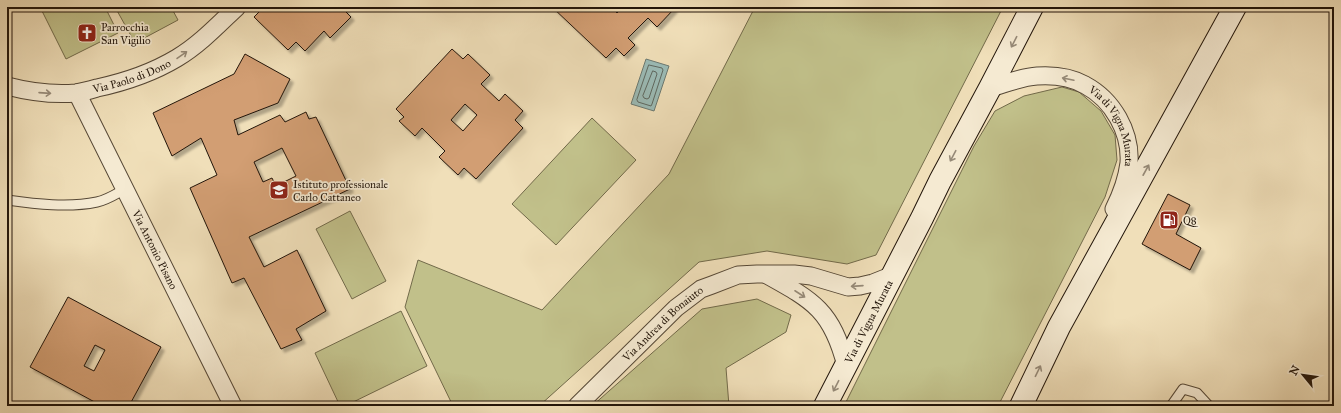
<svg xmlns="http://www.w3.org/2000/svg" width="1341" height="413" font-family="'IM FELL Great Primer',serif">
<defs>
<filter id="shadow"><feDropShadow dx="3.5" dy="3.5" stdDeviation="1" flood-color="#0004"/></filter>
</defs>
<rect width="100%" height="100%" fill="#f0dfb9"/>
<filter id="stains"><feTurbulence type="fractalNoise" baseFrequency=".005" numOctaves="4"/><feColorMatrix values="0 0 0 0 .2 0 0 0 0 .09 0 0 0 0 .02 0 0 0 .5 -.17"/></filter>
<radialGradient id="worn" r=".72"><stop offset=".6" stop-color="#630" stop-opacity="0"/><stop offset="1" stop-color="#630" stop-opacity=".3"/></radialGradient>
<g fill="#c1c08a" stroke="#726a4a">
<path d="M40 7H105L118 33 66 59Z"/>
<path d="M115 7H171L178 20 135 43Z"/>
<path d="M755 7H1003L876 255 847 264 767 251 699 262 539 406H453L405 307 418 260 542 310 669 174Z"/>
<path d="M1062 87 1079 92 1101 111 1115 135 1117 160 1105 197 998 406H844L974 146 995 111 1024 96Z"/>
<path d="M592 118 636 160 556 245 512 204Z"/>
<path d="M350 211 386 281 352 299 316 229Z"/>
<path d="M757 299 791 315 786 332 726 368 729 406H592L702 309Z"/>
<path d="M401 311 427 366 345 406H340L315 353Z"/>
</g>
<path fill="#9bbbb6" stroke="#6b7971" d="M646 59 669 66 654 111 631 104Z"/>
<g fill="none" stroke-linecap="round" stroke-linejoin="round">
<g stroke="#5e6860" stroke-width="1">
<path d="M649 65 662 68 663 70 652 104 651 106 638 102 637 100Z"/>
<path d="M653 71 656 72 657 74 649 98 647 99 644 98 643 96Z"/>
</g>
</g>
<g fill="#d29e73" stroke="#22150a" fill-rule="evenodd" filter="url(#shadow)">
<path d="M264 7H347L344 10 351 17 330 38 324 31 305 51 296 42 288 50 254 17Z"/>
<path d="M552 7H611L617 13 623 7H672L674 9 657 27 648 18 628 38 635 45 624 56 616 48 606 58Z"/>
<path d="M452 49 463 59 468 54 490 75 481 84 499 101 505 94 523 111 515 120 523 128 476 179 464 168 458 175 439 157 445 151 422 128 415 136 399 121 404 117 396 109ZM465 104 477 115 463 131 451 120Z"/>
<path d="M245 54 290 79 278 103 234 120 238 135 280 115 285 122 306 112 309 119 316 117 350 189 249 237 264 267 297 250 326 311 296 329 302 340 281 349 244 278 232 283 190 188 217 175 201 138 172 156 153 113 234 74ZM282 148 296 176 276 186 272 178 263 182 254 162Z"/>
<path d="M1168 194 1190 205 1176 234 1201 248 1190 270 1142 244Z"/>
<path d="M68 297 161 347 129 406H102L30 367ZM95 345 105 350 94 371 84 366Z"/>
</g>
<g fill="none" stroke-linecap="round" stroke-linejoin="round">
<defs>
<g id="lane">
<path d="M7 200C36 204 68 208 97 202 107 200 116 194 125 189"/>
<path d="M1171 406 1183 389 1197 393 1209 406"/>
</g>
<g id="street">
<path id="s1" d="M7 86C30 92 53 95 76 93 83 92 90 90 97 88 125 82 152 73 177 58 199 45 218 25 237 7"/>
<path id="s2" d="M990 88C1005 84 1021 77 1037 76 1052 75 1071 77 1085 85 1113 100 1131 132 1129 163 1127 179 1121 195 1114 209"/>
<path id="s3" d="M77 93 233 406"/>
<path d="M767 275C814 301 832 311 846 366"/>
<path id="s4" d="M577 406 676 308 701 289 712 285 738 275 757 274H794L811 276 848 287 860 286 873 283 893 275"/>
</g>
<g id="secondary">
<path id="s5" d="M825 406 922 218 940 181 990 88 1032 7"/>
<path d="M1021 406 1059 327 1235 7"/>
</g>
</defs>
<use href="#lane" stroke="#564836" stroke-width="11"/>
<use href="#street" stroke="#564836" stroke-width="19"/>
<use href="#secondary" stroke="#22150a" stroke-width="24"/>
<use href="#lane" stroke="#f5ead2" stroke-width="9"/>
<use href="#street" stroke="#f5ead2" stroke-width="17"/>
<use href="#secondary" stroke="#f5ead2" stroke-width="22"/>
</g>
<defs><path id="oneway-shaft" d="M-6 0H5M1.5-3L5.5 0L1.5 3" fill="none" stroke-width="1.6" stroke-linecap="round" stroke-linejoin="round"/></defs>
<g stroke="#968a78">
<use href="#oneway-shaft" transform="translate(1014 42) rotate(117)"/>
<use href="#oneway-shaft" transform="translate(182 55) rotate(-35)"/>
<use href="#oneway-shaft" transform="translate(1068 79) rotate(-168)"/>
<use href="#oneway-shaft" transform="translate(45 93) rotate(4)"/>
<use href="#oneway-shaft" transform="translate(953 156) rotate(118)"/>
<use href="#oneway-shaft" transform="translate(1146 170) rotate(-61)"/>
<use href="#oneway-shaft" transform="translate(857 286) rotate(176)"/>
<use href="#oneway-shaft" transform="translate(800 294) rotate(33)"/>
<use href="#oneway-shaft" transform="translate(1038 371) rotate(-64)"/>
<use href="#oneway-shaft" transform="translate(836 386) rotate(117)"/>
</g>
<defs>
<symbol id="church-square" viewBox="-11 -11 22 22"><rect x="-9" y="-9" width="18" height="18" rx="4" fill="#8f2418" stroke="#f5ead2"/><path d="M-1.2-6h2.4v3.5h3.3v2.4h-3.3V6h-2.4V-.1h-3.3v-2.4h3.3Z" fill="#fff"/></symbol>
<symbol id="school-square" viewBox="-11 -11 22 22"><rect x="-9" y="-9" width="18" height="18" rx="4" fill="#8f2418" stroke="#f5ead2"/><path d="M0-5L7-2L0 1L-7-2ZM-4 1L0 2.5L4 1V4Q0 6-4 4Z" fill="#fff"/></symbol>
<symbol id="fuel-square" viewBox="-11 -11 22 22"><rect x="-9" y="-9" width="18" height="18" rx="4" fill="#8f2418" stroke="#f5ead2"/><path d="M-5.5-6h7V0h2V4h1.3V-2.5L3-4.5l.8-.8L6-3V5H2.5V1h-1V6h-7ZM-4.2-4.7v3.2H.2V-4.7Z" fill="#fff"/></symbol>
</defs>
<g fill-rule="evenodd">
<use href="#church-square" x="76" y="22" width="22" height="22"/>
<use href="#school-square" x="268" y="179" width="22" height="22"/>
<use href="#fuel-square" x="1158" y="209" width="22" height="22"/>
</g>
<g text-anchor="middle" stroke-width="3.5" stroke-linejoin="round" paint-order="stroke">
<g font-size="11" fill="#22150a" stroke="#f5ead2" text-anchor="start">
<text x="101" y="31">Parrocchia<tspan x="101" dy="13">San Vigilio</tspan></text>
<text x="293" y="188">Istituto professionale<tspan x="293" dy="13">Carlo Cattaneo</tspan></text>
<text x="1183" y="224">Q8</text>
</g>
<g font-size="11" fill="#22150a" stroke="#f5ead2">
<text dy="4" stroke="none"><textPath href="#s1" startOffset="128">Via Paolo di Dono</textPath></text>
<text dy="4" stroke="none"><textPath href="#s2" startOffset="150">Via di Vigna Murata</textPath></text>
<text dy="4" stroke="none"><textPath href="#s3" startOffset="175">Via Antonio Pisano</textPath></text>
<text dy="4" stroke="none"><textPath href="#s5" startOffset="95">Via di Vigna Murata</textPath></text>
<text dy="4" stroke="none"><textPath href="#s4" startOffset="119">Via Andrea di Bonaiuto</textPath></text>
</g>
</g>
<rect width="1341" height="413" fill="none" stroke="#f0dfb9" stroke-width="24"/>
<rect x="8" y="8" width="1325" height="397" fill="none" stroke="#22150a" stroke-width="2"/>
<rect x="12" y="12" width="1317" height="389" fill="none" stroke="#22150a"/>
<g transform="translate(1303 375) rotate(299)" stroke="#f5ead2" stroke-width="3" paint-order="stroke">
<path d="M0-3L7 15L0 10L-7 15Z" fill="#22150a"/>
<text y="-6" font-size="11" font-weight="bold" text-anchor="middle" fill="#22150a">N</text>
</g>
<rect width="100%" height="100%" filter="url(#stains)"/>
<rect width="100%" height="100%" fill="url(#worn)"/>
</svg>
